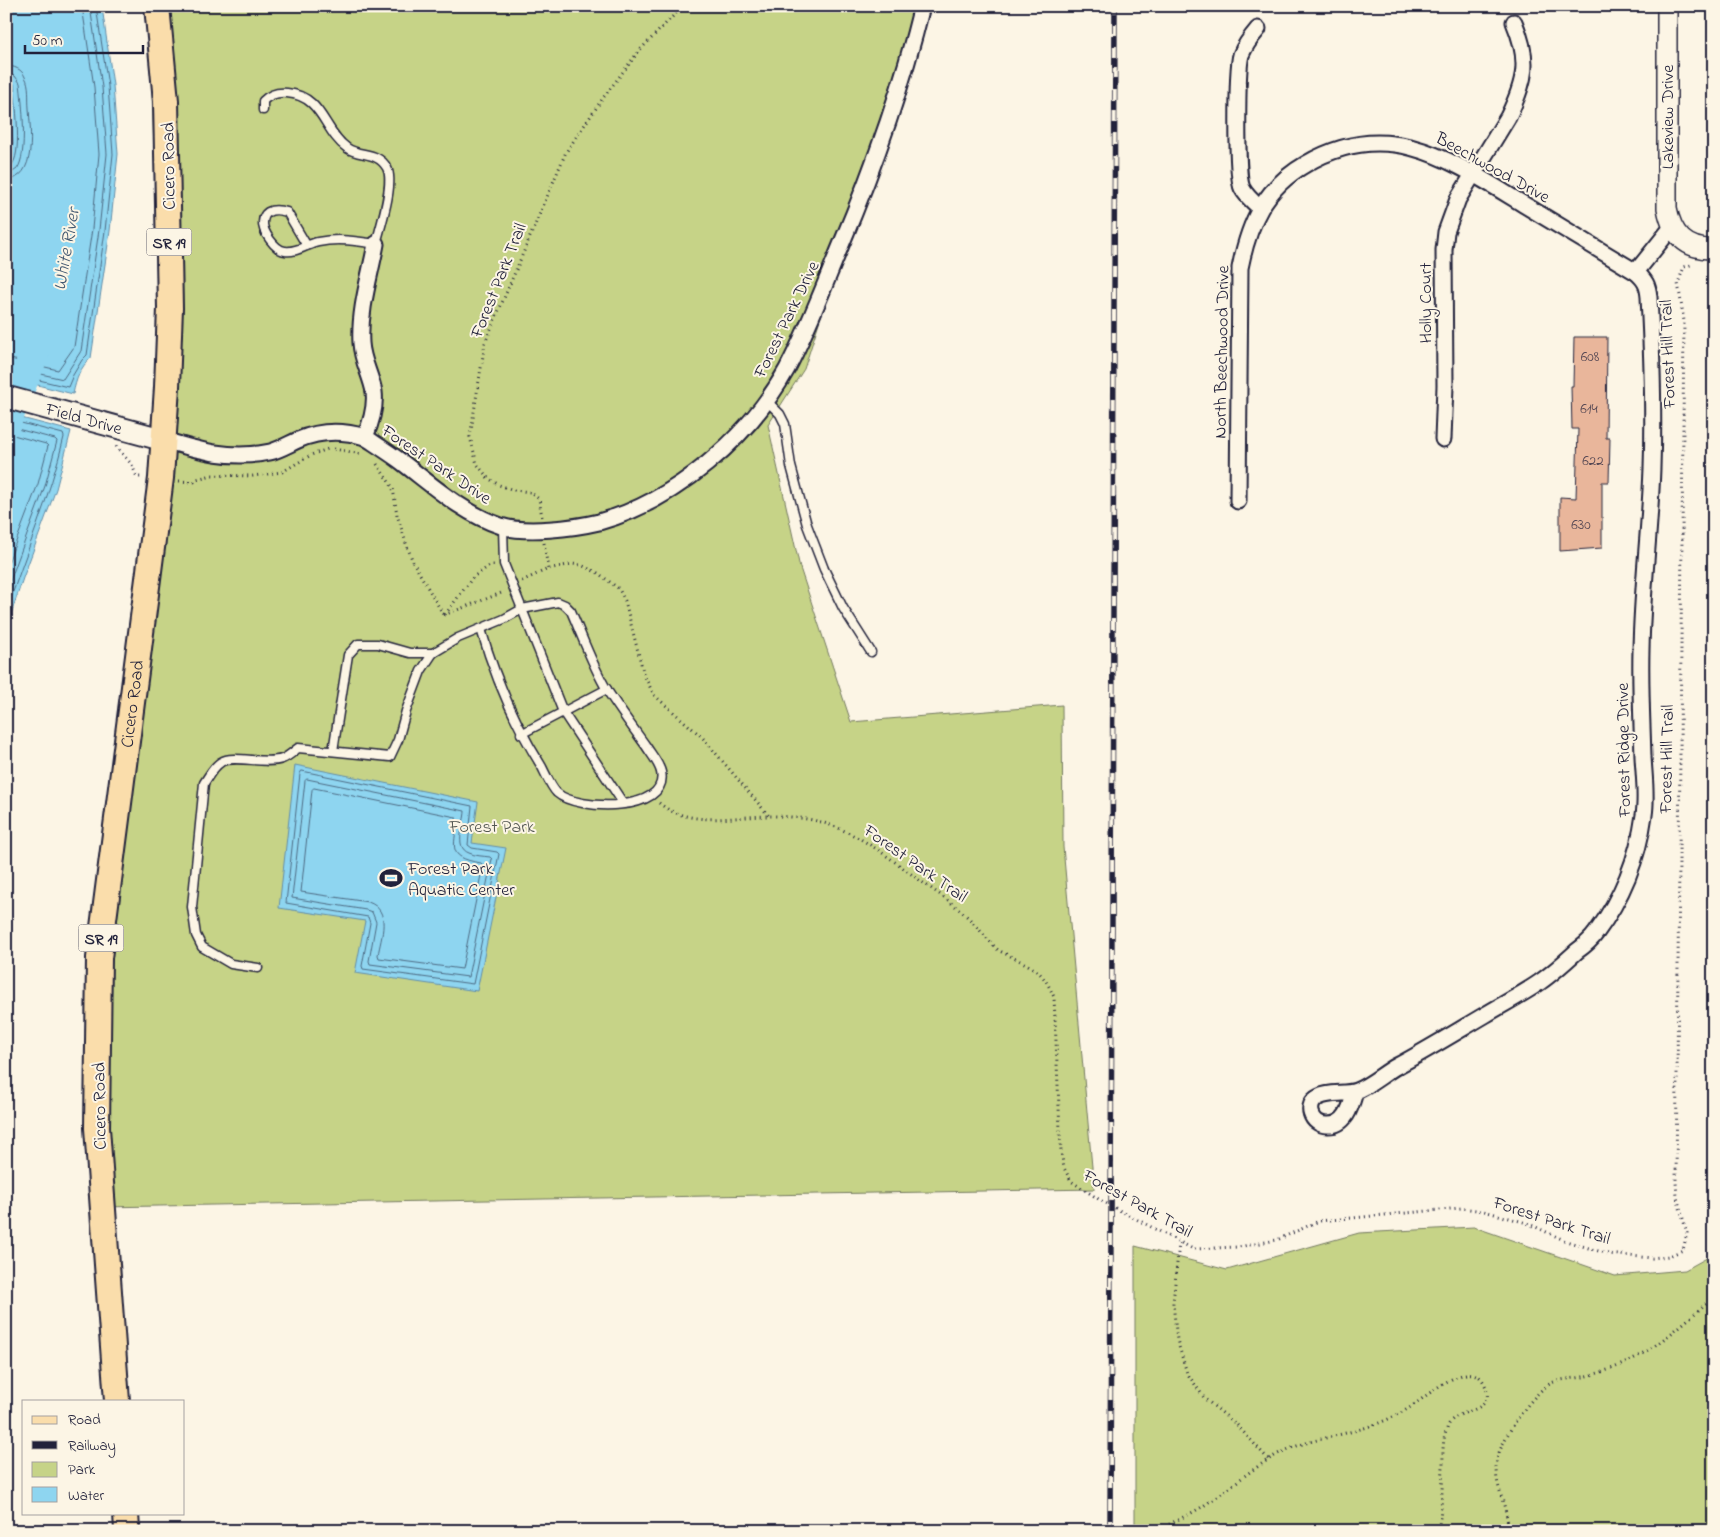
<svg xmlns="http://www.w3.org/2000/svg" width="1720" height="1537" font-family="'Indie Flower',sans-serif">
<rect width="100%" height="100%" fill="#fcf5e5"/>
<filter id="ink" filterUnits="userSpaceOnUse"><feTurbulence type="fractalNoise" baseFrequency=".02" numOctaves="2"/><feDisplacementMap in="SourceGraphic" scale="10" xChannelSelector="R" yChannelSelector="G"/><feConvolveMatrix kernelMatrix="1 2 1 2 8 2 1 2 1" color-interpolation-filters="sRGB"/></filter>
<g filter="url(#ink)">
<g fill="#c6d387" stroke="#747a61">
<path d="M149 6H921L804 369 768 425 800 568 851 722 1062 705 1063 847 1094 1189 103 1207 99 958 164 438Z"/>
<path d="M1474 1227 1615 1276 1685 1270 1714 1254V1531H1135V1246L1227 1270 1359 1233Z"/>
</g>
<g fill="#8ed5f0" stroke="#638da8">
<path d="M6 6H101L103 14 113 85 118 154 110 231 91 358C80 367 76 380 73 394L6 377V172L13 143 6 63Z"/>
<path d="M6 414 71 431 56 489 23 578 6 629Z"/>
<path d="M295 765 478 802 472 843 506 848 477 991 355 973 365 921 279 908Z"/>
</g>
<g fill="none" stroke-linecap="round" stroke-linejoin="round">
<g stroke="#4d6a83" stroke-width="1">
<path d="M6 66C14 66 22 69 25 77 30 85 28 98 29 108 30 129 38 179 6 180"/>
<path d="M6 73 15 76 20 83C22 101 28 155 17 169 14 172 10 172 6 173"/>
<path d="M6 79 11 80 14 84C15 102 22 149 13 163 11 167 10 166 6 166"/>
<path d="M6 358 58 370 74 347 92 229 99 154 94 87 82 6"/>
<path d="M6 366 63 379 81 351 99 230 107 154 102 87 90 6"/>
<path d="M6 372 68 387 73 375 82 360 87 355 105 231 113 154 108 86 96 6"/>
<path d="M6 419 63 434 64 437C50 497 25 554 6 613"/>
<path d="M6 426 55 439 57 441 45 486 6 592"/>
<path d="M6 433 46 444 48 446 38 484 6 568"/>
<path d="M302 771 472 806 468 845 472 848 497 852 499 854 473 984 363 969 362 966 370 923 368 917 286 903 300 774Z"/>
<path d="M307 779 465 811C465 823 453 847 469 853 475 856 483 856 490 857L492 859 468 977 370 964 369 961 376 922 372 912 366 910 292 898 305 781Z"/>
<path d="M314 788 456 817C458 844 442 857 481 863L483 865 462 969 379 958 378 955C381 937 392 910 368 902L301 892 312 790Z"/>
</g>
<path stroke="#8ed5f0" stroke-width="29" d="M6 424 38 345"/>
</g>
<path fill="#e9b69b" stroke="#22223b" d="M1574 337H1607L1606 438H1610L1609 482H1602V548L1560 551V497L1576 498 1578 429H1572L1571 386H1573Z"/>
<g fill="none" stroke-linecap="round" stroke-linejoin="round">
<defs>
<g id="service">
<path d="M263 110V101C270 94 277 92 287 93 323 96 323 131 347 148 360 157 378 151 387 168 395 183 380 228 376 244 357 241 338 238 318 242 308 244 296 253 285 251 275 250 262 231 263 222 264 208 277 209 287 212L307 246"/>
<path d="M766 400 780 414 785 424 791 466 807 525 824 569 843 608 871 652"/>
<path d="M481 629C495 678 515 724 542 767 546 775 551 787 557 793 577 811 670 813 661 772 659 763 651 754 646 746 633 728 619 709 607 690 593 667 582 636 571 611L565 605 558 602 522 609 563 712 623 803"/>
<path d="M521 734 607 689"/>
<path d="M333 751 348 655 358 644H378L410 653H433"/>
<path d="M258 968 231 964 202 947 196 935 192 907 204 783C209 776 213 767 221 762 233 754 265 765 282 759 288 757 293 752 298 748L390 757 398 740 406 711 421 671 433 653 458 638 504 619 522 609 504 564 503 527"/>
</g>
<g id="minor">
<path d="M1258 29C1252 36 1245 45 1241 55 1237 69 1236 176 1242 188 1246 196 1253 202 1260 208"/>
<path d="M1636 272 1672 227"/>
<path d="M365 437C371 423 376 408 374 392 371 375 362 361 361 343 359 310 370 276 376 244"/>
<path d="M1443 439 1445 386 1444 250 1446 232 1458 199 1508 117C1526 80 1530 60 1514 22"/>
<path d="M164 440C201 451 230 460 270 452 279 450 289 444 298 440 321 430 342 430 365 437 377 445 388 452 399 460 431 484 462 513 501 526 525 534 574 528 599 522 675 501 749 438 787 369 808 329 824 286 841 245 874 167 902 88 922 6"/>
<path d="M1238 501 1240 268C1249 223 1264 188 1306 164 1389 115 1452 161 1523 204 1560 226 1598 249 1636 272 1645 280 1648 285 1649 297 1652 354 1654 411 1652 468 1650 529 1642 589 1641 650 1640 686 1642 721 1643 757 1644 776 1647 796 1644 815 1638 859 1622 898 1596 933 1591 940 1584 946 1577 951 1565 962 1553 973 1540 982 1523 994 1503 1004 1485 1015 1456 1032 1427 1050 1397 1066 1384 1073 1370 1086 1356 1091 1345 1095 1330 1091 1319 1097 1304 1104 1311 1125 1327 1125 1346 1126 1351 1106 1355 1092"/>
</g>
<path id="tertiary" d="M1667 6V208C1672 234 1685 250 1714 249"/>
<g id="secondary">
<path id="s1" d="M6 397 164 440"/>
</g>
<g id="primary">
<path id="s2" d="M117 1401 97 1128 99 958 161 478 167 387 170 308 166 101 157 6"/>
<path d="M126 1513 127 1531"/>
</g>
</defs>
<use href="#service" stroke="#22223b" stroke-width="11"/>
<use href="#minor" stroke="#22223b" stroke-width="19"/>
<use href="#tertiary" stroke="#22223b" stroke-width="22"/>
<use href="#secondary" stroke="#22223b" stroke-width="25"/>
<use href="#primary" stroke="#22223b" stroke-width="28"/>
<g stroke="#22223b" stroke-width="3" stroke-dasharray="1 4" stroke-linecap="butt">
<path d="M116 446 132 465 137 477H143"/>
<path d="M334 449 362 454"/>
<path d="M377 464 393 488 397 515 407 546 413 562 444 616 473 577 491 565H495"/>
<path d="M179 481 194 482 197 479 212 475 253 476 282 472 311 455 328 449"/>
<path d="M542 517 539 499 530 492 514 490 499 485 488 478 477 464 470 437 485 343 566 152 603 98 639 51 683 6"/>
<path d="M544 543 548 569"/>
<path d="M522 581 548 569 572 564 581 565 598 573 619 589 625 601 644 675 654 695 702 737 769 816"/>
<path d="M444 615 504 592"/>
<path d="M659 803C689 828 733 816 769 816 781 816 795 817 807 819 851 826 888 857 922 882 936 892 950 901 962 912 975 923 984 936 996 948 1000 952 1007 954 1012 957 1037 969 1043 972 1054 997L1061 1152 1064 1168 1071 1181 1100 1200 1193 1249 1238 1247 1277 1240 1319 1221 1461 1208 1484 1211 1527 1223 1566 1241 1608 1254 1652 1258 1669 1256 1683 1250 1687 1233 1677 1197 1676 1182 1684 321 1678 283 1684 267 1694 264"/>
<path d="M1179 1243 1173 1303 1177 1340 1187 1373 1205 1399 1237 1425 1269 1460"/>
<path d="M1162 1531 1166 1526C1180 1518 1196 1512 1209 1502 1232 1486 1253 1468 1278 1454 1303 1441 1330 1438 1357 1430 1376 1425 1393 1418 1409 1408 1424 1399 1470 1355 1484 1383 1497 1409 1469 1409 1456 1417 1452 1419 1448 1424 1447 1429 1442 1441 1443 1454 1443 1466 1442 1488 1442 1510 1438 1531"/>
<path d="M1508 1531C1509 1507 1492 1483 1497 1460 1500 1441 1535 1388 1554 1382 1564 1378 1576 1379 1587 1376 1599 1373 1612 1369 1623 1364 1657 1348 1687 1321 1714 1296"/>
</g>
<use href="#service" stroke="#fcf5e5" stroke-width="8"/>
<use href="#minor" stroke="#fcf5e5" stroke-width="15"/>
<use href="#tertiary" stroke="#fcf5e5" stroke-width="19"/>
<use href="#secondary" stroke="#fcf5e5" stroke-width="21"/>
<use href="#primary" stroke="#faddab" stroke-width="24"/>
<defs>
<path id="rail" d="M1110 1531 1115 6"/>
</defs>
<use href="#rail" stroke="#22223b" stroke-width="5.5"/>
<use href="#rail" stroke="#fcf5e5" stroke-width="4" stroke-dasharray="11" stroke-linecap="butt"/>
</g>
</g>
<defs>
<symbol id="stadium-bare" viewBox="-9 -9 18 18"><path d="M0-5a6.5 5 0 1 0 0 10a6.5 5 0 1 0 0-10ZM-3.5-1.8h7v3.6h-7Z" fill="#22223b" stroke="#fcf5e5" stroke-width="2.5" paint-order="stroke"/></symbol>
</defs>
<g fill-rule="evenodd">
<use href="#stadium-bare" x="375" y="862" width="32" height="32"/>
</g>
<g text-anchor="middle" stroke-width="4" stroke-linejoin="round" paint-order="stroke">
<g font-size="15" fill="#544753">
<text x="1590" y="361">608</text>
<text x="1589" y="413">614</text>
<text x="1593" y="465">622</text>
<text x="1581" y="529">630</text>
</g>
<g fill="#fcf5e5" stroke="#63616e" stroke-width="1">
<rect x="146.5" y="228.5" width="45" height="27" rx="4"/>
<rect x="78.5" y="924.5" width="45" height="27" rx="4"/>
</g>
<g font-size="16" font-weight="bold" fill="#22223b">
<text x="169" y="248">SR 19</text>
<text x="101" y="944">SR 19</text>
</g>
<g font-size="18" fill="#22223b" stroke="#fcf5e5">
<text transform="translate(1667 117) rotate(-90)" y="6">Lakeview Drive</text>
<text transform="translate(168 166) rotate(-91)" y="6">Cicero Road</text>
<text transform="translate(1493 167) rotate(29)" y="6">Beechwood Drive</text>
<text transform="translate(498 280) rotate(-68)" y="6">Forest Park Trail</text>
<text transform="translate(1425 303) rotate(-90)" y="6">Holly Court</text>
<text transform="translate(786 319) rotate(-64)" y="6">Forest Park Drive</text>
<text transform="translate(1221 352) rotate(-89)" y="6">North Beechwood Drive</text>
<text transform="translate(1667 354) rotate(-92)" y="6">Forest Hill Trail</text>
<text dy="6" stroke="none"><textPath href="#s1" startOffset="81">Field Drive</textPath></text>
<text transform="translate(437 464) rotate(34)" y="6">Forest Park Drive</text>
<text dy="6" stroke="none"><textPath href="#s2" startOffset="700">Cicero Road</textPath></text>
<text transform="translate(1623 750) rotate(-91)" y="6">Forest Ridge Drive</text>
<text transform="translate(1666 759) rotate(-89)" y="6">Forest Hill Trail</text>
<text transform="translate(916 863) rotate(35)" y="6">Forest Park Trail</text>
<text transform="translate(99 1106) rotate(-91)" y="6">Cicero Road</text>
<text transform="translate(1138 1203) rotate(29)" y="6">Forest Park Trail</text>
<text transform="translate(1552 1220) rotate(18)" y="6">Forest Park Trail</text>
</g>
<g font-size="18" fill="#535752" stroke="#fcf5e5">
<text x="492" y="832">Forest Park</text>
</g>
<g font-size="18" fill="#22223b" stroke="#fcf5e5" text-anchor="start">
<text x="408" y="874">Forest Park<tspan x="408" dy="21">Aquatic Center</tspan></text>
</g>
<g font-size="19" font-style="italic" fill="#425871" stroke="#fcf5e5">
<text transform="translate(65 249) rotate(-80)" y="7">White River</text>
</g>
</g>
<rect width="1720" height="1537" fill="none" stroke="#fcf5e5" stroke-width="25"/>
<rect x="12" y="12" width="1695" height="1512" fill="none" stroke="#22223b" stroke-width="2" filter="url(#ink)"/>
<rect x="22" y="1400" width="162" height="115" fill="#fcf5e5" stroke="#a5a1a1"/>
<rect x="32" y="1416" width="25" height="8" fill="#faddab" stroke="#a5a1a1"/>
<text x="68" y="1424" font-size="15" fill="#22223b">Road</text>
<rect x="32" y="1441" width="25" height="8" fill="#22223b" stroke="#a5a1a1"/>
<text x="68" y="1450" font-size="15" fill="#22223b">Railway</text>
<rect x="32" y="1462" width="25" height="15" fill="#c6d387" stroke="#a5a1a1"/>
<text x="68" y="1474" font-size="15" fill="#22223b">Park</text>
<rect x="32" y="1487" width="25" height="15" fill="#8ed5f0" stroke="#a5a1a1"/>
<text x="68" y="1500" font-size="15" fill="#22223b">Water</text>
<path d="M25 45v8h118v-8" fill="none" stroke="#22223b" stroke-width="2.5"/>
<text x="32" y="45" font-size="15" fill="#22223b" stroke="#fcf5e5" stroke-width="4" paint-order="stroke">50 m</text>
</svg>
